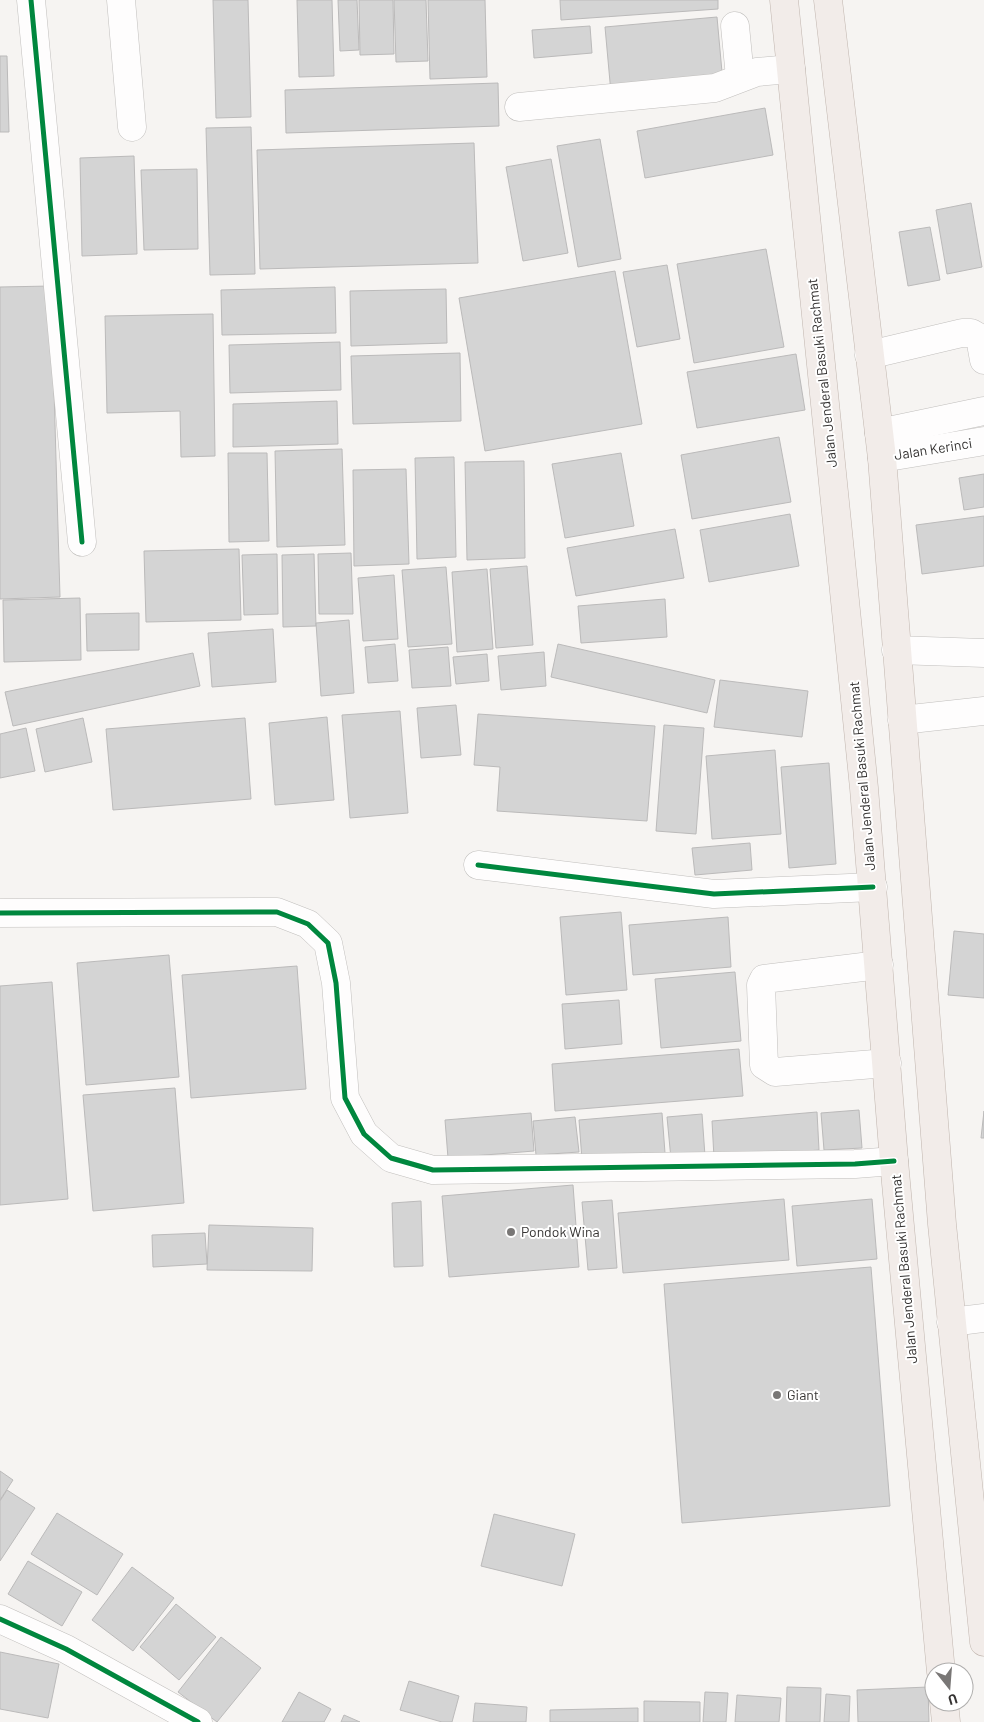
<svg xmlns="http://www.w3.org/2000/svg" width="984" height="1722" font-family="Barlow,sans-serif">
<rect width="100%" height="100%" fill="#f6f4f2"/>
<g fill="#d4d4d4" stroke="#bbbaba">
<path d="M213 0H248L251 117 216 118Z"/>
<path d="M297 0H332L334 76 299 77Z"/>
<path d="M338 0H357L359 50 340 51Z"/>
<path d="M359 0H393L394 54 360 55Z"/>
<path d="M394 0H426L428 61 396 62Z"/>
<path d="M428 0H485L487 77 430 79Z"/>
<path d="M560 0H718V9L561 20Z"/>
<path d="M717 17 723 83 611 93 605 27Z"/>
<path d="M590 26 592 53 534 58 532 30Z"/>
<path d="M0 56H7L9 132H0Z"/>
<path d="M498 83 499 126 286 133 285 90Z"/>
<path d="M765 108 773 155 645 178 637 131Z"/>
<path d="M251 127 255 274 210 275 206 128Z"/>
<path d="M600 139 621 259 578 267 557 146Z"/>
<path d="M474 143 478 263 260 269 257 150Z"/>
<path d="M134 156 137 254 82 256 80 158Z"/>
<path d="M551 159 568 253 523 261 506 167Z"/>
<path d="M197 169 198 249 144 250 141 170Z"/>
<path d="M971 203 982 267 947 274 936 210Z"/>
<path d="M930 227 940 280 908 286 899 232Z"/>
<path d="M766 249 784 347 694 363 677 264Z"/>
<path d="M667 265 680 339 637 347 623 272Z"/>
<path d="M615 271 642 424 485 451 459 298Z"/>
<path d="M51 286 60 597 0 599V287Z"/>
<path d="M335 287 336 333 222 335 221 290Z"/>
<path d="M446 289 447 343 351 346 350 291Z"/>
<path d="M213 314 215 456 181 457 180 411 107 413 105 316Z"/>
<path d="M340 342 341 390 230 393 229 345Z"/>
<path d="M460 353 461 421 353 424 351 356Z"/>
<path d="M796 354 805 410 697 428 687 372Z"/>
<path d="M337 401 338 444 233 447V404Z"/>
<path d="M779 437 791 502 692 519 681 455Z"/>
<path d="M342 449 345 545 277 547 275 451Z"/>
<path d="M228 453H267L269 541 229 542Z"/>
<path d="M621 453 634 526 565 538 552 464Z"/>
<path d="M454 457 456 557 417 559 415 458Z"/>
<path d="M524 461 525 558 467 560 465 462Z"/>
<path d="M406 469 409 564 354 566 353 470Z"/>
<path d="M984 474V507L964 510 959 478Z"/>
<path d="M790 514 799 566 709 582 700 530Z"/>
<path d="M984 516V566L922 574 916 525Z"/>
<path d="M675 529 684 578 576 596 567 548Z"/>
<path d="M239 549 241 620 146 622 144 551Z"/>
<path d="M351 553 353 614H319L318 554Z"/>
<path d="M277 554 278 614 244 615 242 555Z"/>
<path d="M314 554 316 626 283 627 282 555Z"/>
<path d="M527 566 533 645 496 648 490 569Z"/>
<path d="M446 567 452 644 408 647 402 570Z"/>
<path d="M487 569 493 649 457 652 452 572Z"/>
<path d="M394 575 398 639 363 641 358 578Z"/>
<path d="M80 598 81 660 4 662 3 600Z"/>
<path d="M665 599 667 637 581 643 578 606Z"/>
<path d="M139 613V650L87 651 86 614Z"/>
<path d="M349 620 354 693 321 696 316 623Z"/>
<path d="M273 629 276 682 212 687 208 633Z"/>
<path d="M395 644 398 681 368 683 365 647Z"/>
<path d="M558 644 715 680 707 713 551 677Z"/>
<path d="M448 647 451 686 412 688 409 650Z"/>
<path d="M544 652 546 686 501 690 498 656Z"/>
<path d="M193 653 200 686 13 726 5 692Z"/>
<path d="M487 654 489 681 456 684 453 657Z"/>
<path d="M720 680 808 691 802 737 714 727Z"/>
<path d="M456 705 461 755 421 758 417 708Z"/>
<path d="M400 711 408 813 350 818 342 715Z"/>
<path d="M478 714 655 726 647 821 497 811 500 767 474 765Z"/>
<path d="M327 717 334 800 275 805 269 723Z"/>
<path d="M83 718 92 762 45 772 36 729Z"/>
<path d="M245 718 251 799 113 810 106 729Z"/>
<path d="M664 725 704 728 696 834 656 831Z"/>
<path d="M26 728 35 771 0 778V734Z"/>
<path d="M775 750 781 834 712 839 706 756Z"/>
<path d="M829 763 836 864 789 868 781 767Z"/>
<path d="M750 843 752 870 695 875 692 848Z"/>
<path d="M621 912 627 990 566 995 560 917Z"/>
<path d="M728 917 731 967 633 975 629 925Z"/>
<path d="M954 931 984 934V998L948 995Z"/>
<path d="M169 955 179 1077 86 1085 77 963Z"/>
<path d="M297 966 306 1089 191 1098 182 975Z"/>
<path d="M735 972 741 1041 661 1048 655 979Z"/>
<path d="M52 982 68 1199 0 1205V986Z"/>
<path d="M619 1000 622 1044 565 1049 562 1004Z"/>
<path d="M739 1049 743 1096 555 1111 552 1064Z"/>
<path d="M175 1088 184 1203 93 1211 83 1095Z"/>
<path d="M859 1110 862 1148 824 1150 821 1113Z"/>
<path d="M984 1111V1138H981Z"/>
<path d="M817 1112 819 1150 714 1158 712 1121Z"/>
<path d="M531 1113 534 1151 448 1158 445 1120Z"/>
<path d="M662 1113 665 1153 582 1160 579 1120Z"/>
<path d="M702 1114 705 1156 671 1159 667 1117Z"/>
<path d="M575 1117 579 1152 536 1155 533 1121Z"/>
<path d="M573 1185 579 1267 449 1277 442 1196Z"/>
<path d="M784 1199 789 1260 623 1273 618 1213Z"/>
<path d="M872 1199 877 1259 797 1266 792 1206Z"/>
<path d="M612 1200 617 1268 588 1270 582 1202Z"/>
<path d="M421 1201 423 1266 394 1267 392 1203Z"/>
<path d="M209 1225 313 1228 312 1271 207 1270Z"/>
<path d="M205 1233 207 1264 153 1267 152 1235Z"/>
<path d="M871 1267 890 1506 682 1523 664 1284Z"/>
<path d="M0 1471 13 1480 0 1500Z"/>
<path d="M7 1490 35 1508 0 1561V1501Z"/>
<path d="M57 1513 123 1554 97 1595 31 1554Z"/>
<path d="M494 1514 575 1534 562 1586 481 1566Z"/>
<path d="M28 1561 82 1592 62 1626 8 1594Z"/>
<path d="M132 1567 174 1598 133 1651 92 1620Z"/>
<path d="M176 1604 216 1637 179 1680 140 1647Z"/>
<path d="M221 1637 261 1668 217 1722 178 1692Z"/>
<path d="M0 1652 59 1664 48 1718 0 1709Z"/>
<path d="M409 1681 459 1696 452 1722H442L400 1710Z"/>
<path d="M787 1687 821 1688 820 1722H786Z"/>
<path d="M928 1687 929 1722H858L857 1690Z"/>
<path d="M299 1692 331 1709 324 1722H282Z"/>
<path d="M705 1692 728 1693 726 1722H703Z"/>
<path d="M826 1694 850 1696 849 1722H824Z"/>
<path d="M737 1695 781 1698 779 1722H735Z"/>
<path d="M644 1701 700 1702V1722H644Z"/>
<path d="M475 1703 527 1707 526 1722H473Z"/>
<path d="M638 1708V1722H550V1710Z"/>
<path d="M344 1715 360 1722H341Z"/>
</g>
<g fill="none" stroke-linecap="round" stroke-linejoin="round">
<defs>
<g id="minor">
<path d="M31 0 82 542"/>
<path d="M121 0 132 127"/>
<path d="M735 26 740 77"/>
<path d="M519 107 715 88 757 72 791 69"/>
<path d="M869 355 962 333H971L980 338 984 360"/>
<path d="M879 433 984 411"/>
<path d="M882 458 984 441"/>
<path d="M896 650 984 653"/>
<path d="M902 720 984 711"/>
<path d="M478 865 714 894 873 887"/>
<path d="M0 913 277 912 308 924 328 943 336 983 345 1098 364 1134 391 1158 433 1170 855 1164 894 1161"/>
<path d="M879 965 764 979 761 985 764 1065 775 1072 887 1063"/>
<path d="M951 1322 984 1318"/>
<path d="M0 1619 66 1649 198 1722"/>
</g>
<g id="major">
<path d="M784 0 864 788 894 1161 941 1672"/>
<path d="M828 0 882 458 942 1224 984 1642"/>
<path d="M944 1702 946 1722"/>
</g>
</defs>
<use href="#minor" stroke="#c1bfbd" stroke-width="29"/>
<use href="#major" stroke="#c0b5ae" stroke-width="29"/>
<use href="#minor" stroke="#fefdfd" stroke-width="28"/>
<use href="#major" stroke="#f2ece9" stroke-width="28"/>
<defs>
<g id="cycleway">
<path d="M31 0 82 542"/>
<path d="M478 865 714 894 873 887"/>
<path d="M0 913 277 912 308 924 328 943 336 983 345 1098 364 1134 391 1158 433 1170 855 1164 894 1161"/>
<path d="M0 1619 66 1649 198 1722"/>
</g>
</defs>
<use href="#cycleway" stroke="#fff" stroke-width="8"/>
<use href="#cycleway" stroke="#00873e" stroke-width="5"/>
</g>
<g fill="#797776" stroke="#fff" stroke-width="2">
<circle cx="511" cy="1232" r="5"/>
<circle cx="777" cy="1395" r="5"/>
</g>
<g text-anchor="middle" stroke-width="4" stroke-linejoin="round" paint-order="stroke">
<g font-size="14" fill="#363433" stroke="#fff">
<text transform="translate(822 373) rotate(-96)" y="5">Jalan Jenderal Basuki Rachmat</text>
<text transform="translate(933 449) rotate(-9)" y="5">Jalan Kerinci</text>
<text transform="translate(862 776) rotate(-95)" y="5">Jalan Jenderal Basuki Rachmat</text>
<text transform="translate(904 1269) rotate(-95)" y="5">Jalan Jenderal Basuki Rachmat</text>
</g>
<g font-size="14" fill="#363433" stroke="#fff" text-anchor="start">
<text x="521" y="1237">Pondok Wina</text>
<text x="787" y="1400">Giant</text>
</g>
</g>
<g transform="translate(949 1687) rotate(163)"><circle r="24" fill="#ffffff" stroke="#afaead"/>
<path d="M0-4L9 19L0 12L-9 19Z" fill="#797776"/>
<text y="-8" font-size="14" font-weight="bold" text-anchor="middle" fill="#363433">U</text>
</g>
</svg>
